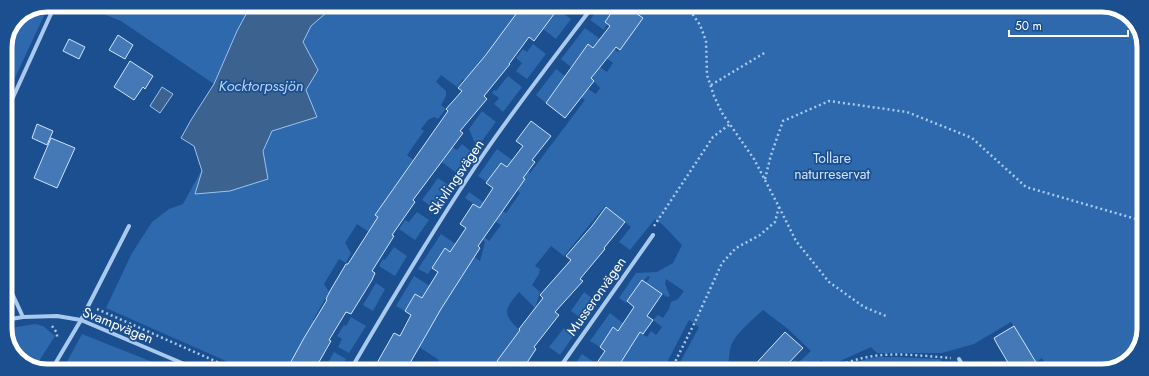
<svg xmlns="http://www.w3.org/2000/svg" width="1149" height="376" font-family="Jost,sans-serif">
<rect width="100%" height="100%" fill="#1b4f8f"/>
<g fill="#2e69ad">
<path d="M47 5H49L5 99V45L18 17Z"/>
<path d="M82 5H251L237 31 214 84 121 21Z"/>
<path d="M292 5 512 6 519 11 494 44 470 74 469 78 467 77 464 80 463 79 457 87 441 75 436 82 446 91V96L441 105 446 109 438 119 434 117 428 120 421 129 424 131 407 155 413 160 400 179 406 184 400 192 393 188 376 215 383 220 369 232 357 224 345 243 351 253 346 263 339 259 324 284 329 292 313 320 319 324 305 337 287 369H244L106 308 132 253 152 222 169 209 183 204Z"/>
<path d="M600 6H616L604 30 590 20Z"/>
<path d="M626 6H638L641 8 643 6 1115 7 1135 21 1144 44 1142 342 1127 362 1102 371H1049L1042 358 1036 362 1011 322 974 344 942 353H877L871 347 829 366 821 360 812 370H785L795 360 798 363 811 351 788 329 763 310C753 319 738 332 732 343 728 352 731 363 724 370H676L699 327 689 320 663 370H619L617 368 634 341 613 327 600 347 590 341 610 313 624 324 626 322 647 337 651 331 656 335 662 327 653 320 658 315 663 318 669 309 671 302 678 299 684 291 666 279 665 284 670 296 667 297 646 283 650 277 648 276 643 281 642 280 626 303 619 298 636 273 657 272 673 263 682 245 663 225 655 219 630 250 619 242 631 227 605 206 564 256 551 246 535 266 540 269 539 274 532 285 540 292 535 308 519 292C504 310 502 314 520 330L495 364 502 370H434L439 360 419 347 441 309 415 294 405 311 396 306 414 276 448 297 469 265 445 249 428 274 418 269 441 234 480 261 485 242 483 240 484 237 489 241 501 225 495 221 496 219 465 198 469 192 483 202 485 200 506 213 520 193 517 190 525 179 502 163 487 182 478 176 497 149 530 173 585 100 561 82 546 103 536 95 556 69 585 92 588 89 596 94 600 88 591 78 600 67 607 72 613 63 588 44 571 67 561 59 585 28 618 52 643 18Z"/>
<path d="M558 10 571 19 556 39 543 29Z"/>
<path d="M533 44 546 54 527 79 516 71 522 63 516 58 523 49 527 52Z"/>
<path d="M508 76 522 87 503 112 494 104 499 98 492 93 494 90 496 91Z"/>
<path d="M482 111 496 122 479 145 474 141 469 129Z"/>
<path d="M462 144 474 154 459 175 442 162 452 147 457 150Z"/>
<path d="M438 178 451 187 435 209 422 200Z"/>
<path d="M417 212 429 220 415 240 399 229 405 220 409 222Z"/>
<path d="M394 247 407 256 395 276 379 266 383 259 385 260Z"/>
<path d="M376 283 385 289 373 311 363 305Z"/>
<path d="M584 292 596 301 583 319 571 311Z"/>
<path d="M5 294 14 311 5 312Z"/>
<path d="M351 317 366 326 349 353 338 347 342 339 337 336 344 325 346 326Z"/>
<path d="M35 324 43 326 55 336 34 369 14 355 5 329Z"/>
<path d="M564 328 574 335 560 355 549 347Z"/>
<path d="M82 334 170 369H63Z"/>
<path d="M334 352 346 359 341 369H319L324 361 328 363Z"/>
<path d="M582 354 605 370H587L585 369 584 370H571Z"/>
<path d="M877 357H898L940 359 947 371 840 370 863 360Z"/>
<path d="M537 361 550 369V370H531Z"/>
<path d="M363 362 374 367 373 370 359 369Z"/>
</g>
<g fill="#3c6290" stroke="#9cc4f0">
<path d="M251 5 331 6 326 13 311 26 303 42 318 70 306 90 317 117 272 131 263 151 268 179 230 191 195 194 202 171 194 146 181 138 191 120 214 84 237 31Z"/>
<path d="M162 87 173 94 160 113 150 106Z"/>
</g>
<g fill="#4478b7" stroke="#cfe3fa">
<path d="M522 6H560L534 41 529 37 509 64H510L484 96 487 99 460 131 463 133 413 200 415 202 392 235 394 236 372 271 375 273 372 280 351 314 346 312 329 340 331 341 315 369H287L304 338 327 300 326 299 330 291 346 264H348L378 217 375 215 448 111 446 109 462 91 458 88 485 56Z"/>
<path d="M616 6H626L643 18 620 50 616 47 600 67 591 78 594 81 565 118 546 103 588 44 593 48 610 26 605 22Z"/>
<path d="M118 35 133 45 125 59 109 50Z"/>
<path d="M69 39 85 47 79 59 63 51Z"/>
<path d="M130 61 153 76 145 89 143 87 134 100 114 87Z"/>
<path d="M531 121 551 136 532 160 535 162 523 178 525 179 478 246 480 248 441 309 406 370H373L394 333 400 336 411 315 405 311 415 294 422 298 438 272 432 268 445 248 450 252 466 228 460 224 473 204 480 208 493 188 486 183 501 163 507 167 523 146 516 141Z"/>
<path d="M37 124 53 131 47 145 32 138Z"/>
<path d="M51 138 75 148 57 188 34 178Z"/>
<path d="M606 207 625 222 604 248 605 249 580 279 583 281 555 312 559 315 534 347 536 349 522 370H509L497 361 520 330 519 329 543 298 540 295 571 260 566 256 592 226Z"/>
<path d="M642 280 662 294 647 316 653 320 643 334 640 332 616 370H592L605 351 600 347 613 327 618 331 634 307 627 301Z"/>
<path d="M1014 326 1025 344 1041 371H1013L997 344 994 338Z"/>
<path d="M785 332 803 348 782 370H750Z"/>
</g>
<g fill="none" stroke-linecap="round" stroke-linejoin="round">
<g stroke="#a9c9ee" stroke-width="2.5" stroke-dasharray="2 3" stroke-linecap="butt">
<path d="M711 85 766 52"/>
<path d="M765 179 771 155 783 121 829 101 907 112 972 138 1026 187 1143 221"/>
<path d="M779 207 796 241 829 282 864 307 886 316"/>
<path d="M654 226 713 137 730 124"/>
<path d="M97 309 233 369"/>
<path d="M52 326 57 333V339"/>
<path d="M671 370 695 322 722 263 736 248 760 235 775 222 779 207 754 159 722 113 714 96 707 75 706 41 700 25 687 6"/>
<path d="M833 370C869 348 911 355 951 358"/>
</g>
<g stroke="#a9c9ee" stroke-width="4">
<path d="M5 115 55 5"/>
<path d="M5 278 23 317"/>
<path d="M5 320 23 317 57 316 81 320 196 369"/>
<path d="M959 359 966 371"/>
<path d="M52 369 81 320 129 226"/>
<path d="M351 369C393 297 436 225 483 155 518 104 556 55 593 6"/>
<path d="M558 370 653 235"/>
</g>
</g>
<g text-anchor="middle" stroke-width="3.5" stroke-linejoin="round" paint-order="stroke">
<g font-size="14" fill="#cfe3fa" stroke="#1b4f8f">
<text x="832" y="163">Tollare<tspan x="832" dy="16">naturreservat</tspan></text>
</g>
<g font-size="14" fill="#fff" stroke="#1b4f8f">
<text transform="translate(456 177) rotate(-56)" y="5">Skivlingsvägen</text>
<text transform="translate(596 296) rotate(-55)" y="5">Musseronvägen</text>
<text transform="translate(118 325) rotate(22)" y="5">Svampvägen</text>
</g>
<g font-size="15" font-style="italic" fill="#b5d3f5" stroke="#1b4f8f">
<text x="261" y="91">Kocktorpssjön</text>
</g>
</g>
<path d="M0 0H1149V376H0ZM47 12H1102A35 35 0 0 1 1137 47V329A35 35 0 0 1 1102 364H47A35 35 0 0 1 12 329V47A35 35 0 0 1 47 12Z" fill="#1b4f8f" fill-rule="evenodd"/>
<path fill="none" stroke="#fff" stroke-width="5" d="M47 12H1102A35 35 0 0 1 1137 47V329A35 35 0 0 1 1102 364H47A35 35 0 0 1 12 329V47A35 35 0 0 1 47 12Z"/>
<path d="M1009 30v6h119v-6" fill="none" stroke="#ffffff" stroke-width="2"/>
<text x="1015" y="30" font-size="12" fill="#ffffff" stroke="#1b4f8f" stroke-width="3" paint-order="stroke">50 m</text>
</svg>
